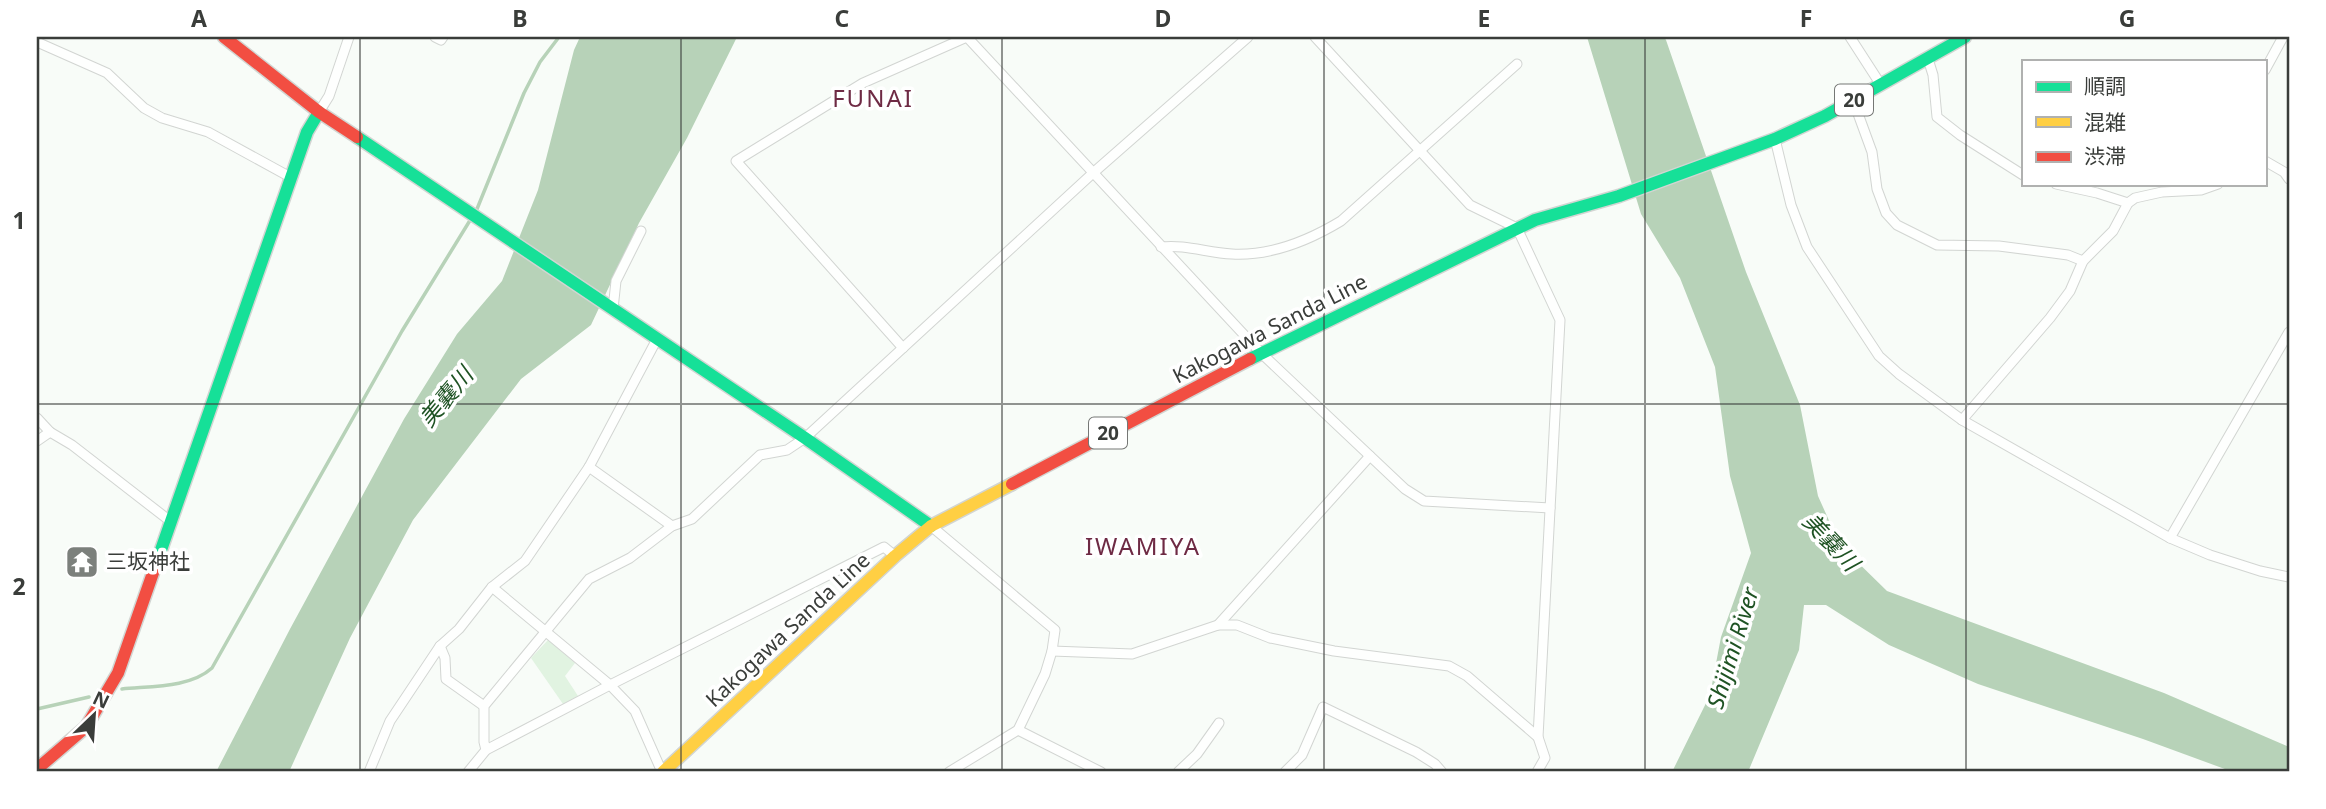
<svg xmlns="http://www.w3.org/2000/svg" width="2326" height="809" font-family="'Noto Sans','Noto Sans JP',sans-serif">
<rect width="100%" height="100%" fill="#f8fcf8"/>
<path fill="#e1f3e1" d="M548 640 575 663 565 676 578 696 563 704 531 658Z"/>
<g fill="#b7d2b8">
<path d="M580 37H737L687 138 639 223 591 325 521 379 413 520 350 638 289 772H216L290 629 404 419 457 334 502 281 538 190 574 50Z"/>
<path d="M1587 37H1664L1666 40 1746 272 1800 405 1818 496 1840 545 1887 591 2164 693 2289 747V772H2233L2143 739 1978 684 1889 645 1826 605H1804L1799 650 1748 772H1672L1710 695 1721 637 1751 553 1730 476 1715 367 1680 278 1641 214Z"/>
</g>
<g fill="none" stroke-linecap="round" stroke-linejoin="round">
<g stroke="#b7d2b8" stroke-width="3.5">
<path d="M122 689C150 686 190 688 212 668L402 331 477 209 524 93 540 62 559 37"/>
<path d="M37 709 89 697"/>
</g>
<defs>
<g id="street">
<path d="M435 37 441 40 443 37"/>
<path d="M1315 37 1470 205 1517 228 1560 320 1538 737 1545 758 1537 772"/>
<path d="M1850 37 1881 85"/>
<path d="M37 42 107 73 144 108 162 118 208 132 292 178"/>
<path d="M1928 59 1933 75 1937 117 1960 135 2023 175"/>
<path d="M2265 70 2283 37"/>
<path d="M1853 100 1872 152 1877 189 1886 213 1897 225 1937 245 1999 246 2068 255 2083 261"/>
<path d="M319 112 329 96 349 37"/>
<path d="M1775 139 1791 205 1807 247 1879 356 1899 374 1962 420 2170 538 2210 555 2260 571 2289 577"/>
<path d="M2265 161 2284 172 2289 179"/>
<path d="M2056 184 2097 193 2128 203"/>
<path d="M1161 247C1185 244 1208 253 1232 254 1271 256 1308 241 1341 221L1517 64"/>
<path d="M613 309 616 281 641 231"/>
<path d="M903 348 736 161 863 83 967 37 1261 353 1405 489 1424 501 1550 508"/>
<path d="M37 418 50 432 72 445 170 521"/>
<path d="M1962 420 2050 318 2070 291 2083 261 2113 231 2128 203 2135 198 2162 192 2201 190 2218 184"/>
<path d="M37 441 50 432"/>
<path d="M589 467 672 526"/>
<path d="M931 526 1055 630 1052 651 1045 674 1018 730 949 772"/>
<path d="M2170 538 2289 332"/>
<path d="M492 587 610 685 635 711 662 772"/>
<path d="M1218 625 1370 456"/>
<path d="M440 646 445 658 446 679 484 706"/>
<path d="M1052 651 1132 654 1218 625H1237L1270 638 1334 651 1449 666 1467 676 1538 737"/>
<path d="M1018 730 1101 772"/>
<path d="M486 750 484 742V706L589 579 630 558 672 526 692 519 760 455 787 450 805 438 1093 173 1248 37"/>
<path d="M369 772 390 721 440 646 459 629 492 587 525 561 589 467 657 339"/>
<path d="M468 772 486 750 610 685 884 547 895 556"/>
<path d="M1178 772 1197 754 1219 723"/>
<path d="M1285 772 1302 755 1323 707 1416 752 1435 764 1442 772"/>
</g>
<g id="fast">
<path d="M357 137 805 438 931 526"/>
<path d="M1250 359 1535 220 1619 196 1775 139 1825 116 1965 37"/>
<path d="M154 570 307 132 319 112"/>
</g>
<path id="slow" d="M663 772 895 556 931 526 1012 484"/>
<g id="jam">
<path d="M224 37 319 112 357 137"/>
<path d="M1012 484 1250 359"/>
<path d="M37 769 86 727 118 673 154 570"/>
</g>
</defs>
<use href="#street" stroke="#d2d5d2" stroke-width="11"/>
<use href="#fast" stroke="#d2d5d2" stroke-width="15"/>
<use href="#slow" stroke="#d2d5d2" stroke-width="15"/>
<use href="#jam" stroke="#d2d5d2" stroke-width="15"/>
<use href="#street" stroke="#fefffe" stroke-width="9"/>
<use href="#fast" stroke="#16e098" stroke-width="12"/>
<use href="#slow" stroke="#ffcf43" stroke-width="12"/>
<use href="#jam" stroke="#f24e42" stroke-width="12"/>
</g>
<path fill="none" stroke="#3a3d3a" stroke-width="2" stroke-opacity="0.55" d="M360 37V772M681 37V772M1002 37V772M1324 37V772M1645 37V772M1966 37V772M37 404H2289"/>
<defs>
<symbol id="temple-square" viewBox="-11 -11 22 22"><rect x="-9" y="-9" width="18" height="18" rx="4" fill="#7c807c" stroke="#fff"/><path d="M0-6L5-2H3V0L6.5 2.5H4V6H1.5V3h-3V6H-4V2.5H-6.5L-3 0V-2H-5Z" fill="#fff"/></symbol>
</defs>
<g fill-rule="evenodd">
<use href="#temple-square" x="63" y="543" width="38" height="38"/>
</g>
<g text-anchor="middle" stroke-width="7" stroke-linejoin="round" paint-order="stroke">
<g fill="#fff" stroke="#757775" stroke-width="2">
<rect x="1835" y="84.5" width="38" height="31" rx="5"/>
<rect x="1089" y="417.5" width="38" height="31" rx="5"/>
</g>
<g font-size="19" font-weight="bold" fill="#3a3d3a">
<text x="1854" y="107">20</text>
<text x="1108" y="440">20</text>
</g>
<g font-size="21" fill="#3a3d3a" stroke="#fff">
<text transform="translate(1270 329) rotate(-27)" y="7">Kakogawa Sanda Line</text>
<text transform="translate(788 630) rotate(-43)" y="7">Kakogawa Sanda Line</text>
</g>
<g font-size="21" fill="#3a3d3a" stroke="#fff" text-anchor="start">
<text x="106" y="569">三坂神社</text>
</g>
<g font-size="23" font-style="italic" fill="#1f5324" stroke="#fff">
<text transform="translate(446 397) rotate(-50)" y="8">美嚢川</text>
<text transform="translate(1831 542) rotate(47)" y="8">美嚢川</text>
<text transform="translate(1733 648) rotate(-73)" y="8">Shijimi River</text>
</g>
<g font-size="24" letter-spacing="2" fill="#6e2a44" stroke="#fff">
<text x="873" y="107">FUNAI</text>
<text x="1143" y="555">IWAMIYA</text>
</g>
</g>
<rect width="2326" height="809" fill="none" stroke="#ffffff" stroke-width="77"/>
<rect x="2022" y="60" width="245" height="126" fill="#ffffff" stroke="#b0b1b0" stroke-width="2"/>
<rect x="2036" y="82" width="35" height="10" fill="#16e098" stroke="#b0b1b0" stroke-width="2"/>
<text x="2084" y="94" font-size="21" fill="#3a3d3a">順調</text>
<rect x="2036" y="117" width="35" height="10" fill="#ffcf43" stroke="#b0b1b0" stroke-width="2"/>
<text x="2084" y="130" font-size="21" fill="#3a3d3a">混雑</text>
<rect x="2036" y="152" width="35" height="10" fill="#f24e42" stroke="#b0b1b0" stroke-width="2"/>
<text x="2084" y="164" font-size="21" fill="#3a3d3a">渋滞</text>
<g transform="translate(94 715) rotate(25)" stroke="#ffffff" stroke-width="5" paint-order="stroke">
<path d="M0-5L12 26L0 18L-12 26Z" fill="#3a3d3a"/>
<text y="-10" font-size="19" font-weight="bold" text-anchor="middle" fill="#3a3d3a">N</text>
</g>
<rect x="38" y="38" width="2250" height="732" fill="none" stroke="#3a3d3a" stroke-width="2.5"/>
<g font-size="23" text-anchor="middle" font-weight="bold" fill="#3a3d3a">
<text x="199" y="27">A</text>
<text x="520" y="27">B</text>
<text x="842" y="27">C</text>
<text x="1163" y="27">D</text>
<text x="1484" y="27">E</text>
<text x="1806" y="27">F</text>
<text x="2127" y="27">G</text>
<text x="19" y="229">1</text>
<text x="19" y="595">2</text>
</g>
</svg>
